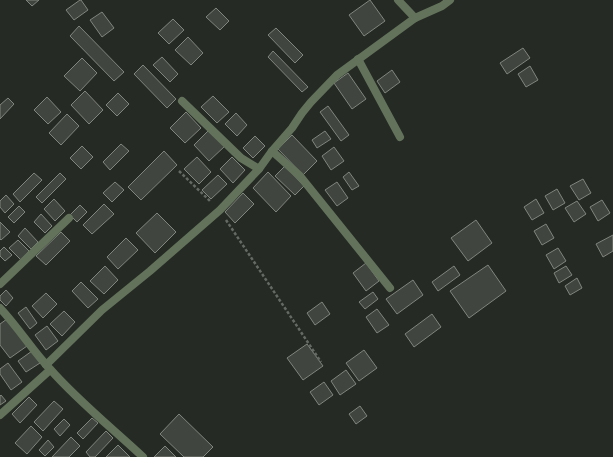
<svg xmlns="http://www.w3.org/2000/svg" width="613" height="457" font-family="'Roboto Serif',serif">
<rect width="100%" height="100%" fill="#262a24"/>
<g fill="#41453f" stroke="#80857d">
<path d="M26 0H39L32 6Z"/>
<path d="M80 0H81L88 10 74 20 66 10Z"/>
<path d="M370 0 385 21 364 36 349 15Z"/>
<path d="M216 8 229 21 220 30 206 17Z"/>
<path d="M102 12 114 28 102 37 90 20Z"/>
<path d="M173 19 184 30 169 44 158 33Z"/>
<path d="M79 26 124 72 114 81 70 36Z"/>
<path d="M276 28 303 55 295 63 268 35Z"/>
<path d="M188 37 203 53 191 65 175 50Z"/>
<path d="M523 48 530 58 507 74 500 63Z"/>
<path d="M273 51 308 87 302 92 268 57Z"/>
<path d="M162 57 178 74 170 82 153 65Z"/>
<path d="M82 58 97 73 80 91 64 76Z"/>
<path d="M143 65 176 99 167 108 134 74Z"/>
<path d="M530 66 538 80 526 87 518 74Z"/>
<path d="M392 70 400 82 385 93 377 81Z"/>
<path d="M348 73 366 99 352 109 334 83Z"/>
<path d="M85 91 103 110 89 124 71 105Z"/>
<path d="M118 93 129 104 117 116 106 105Z"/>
<path d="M213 96 229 112 217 123 201 107Z"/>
<path d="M47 97 61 112 48 124 34 110Z"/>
<path d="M8 98 14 104 0 119V105Z"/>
<path d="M328 106 349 135 341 141 320 112Z"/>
<path d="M186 112 201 128 185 143 170 128Z"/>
<path d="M236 113 247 125 237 136 225 124Z"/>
<path d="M67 114 79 126 61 145 49 133Z"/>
<path d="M209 130 225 146 209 161 194 145Z"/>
<path d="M325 131 331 139 317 148 312 140Z"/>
<path d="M292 135 317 161 303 175 278 149Z"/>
<path d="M255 136 265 146 253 158 243 148Z"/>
<path d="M121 144 129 151 110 170 103 162Z"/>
<path d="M82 146 93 157 81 169 70 158Z"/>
<path d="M334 147 344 161 331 170 322 156Z"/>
<path d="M164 151 177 165 141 200 128 187Z"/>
<path d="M197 157 211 172 199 184 184 169Z"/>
<path d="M232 157 245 170 233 183 220 169Z"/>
<path d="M285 166 304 186 295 195 275 176Z"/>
<path d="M268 172 291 196 276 212 253 188Z"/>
<path d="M349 172 359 186 352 190 343 177Z"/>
<path d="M34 173 42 180 20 202 13 194Z"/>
<path d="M60 173 66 179 42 203 36 197Z"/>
<path d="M218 175 227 184 211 199 202 190Z"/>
<path d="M583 179 591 193 579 200 570 186Z"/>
<path d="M115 182 124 190 112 202 103 193Z"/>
<path d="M337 182 348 198 337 206 325 190Z"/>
<path d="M557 189 565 203 553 210 545 196Z"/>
<path d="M243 193 254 204 235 223 225 212Z"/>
<path d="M6 195 14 204 5 213 0 207V201Z"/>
<path d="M54 199 65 211 55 221 44 209Z"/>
<path d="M536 199 544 213 532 220 524 207Z"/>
<path d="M602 200 610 213 598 221 590 207Z"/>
<path d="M577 201 586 214 574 222 565 208Z"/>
<path d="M104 204 114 214 92 234 83 225Z"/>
<path d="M80 205 87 212 77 222 70 215Z"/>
<path d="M19 206 25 212 14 223 8 217Z"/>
<path d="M157 213 176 232 155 253 136 233Z"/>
<path d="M41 214 52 226 45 233 34 222Z"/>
<path d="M476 220 492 243 468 261 451 238Z"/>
<path d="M0 222 10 232 1 240 0 239Z"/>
<path d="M546 224 554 238 542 245 534 231Z"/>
<path d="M25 228 38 242 31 249 18 236Z"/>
<path d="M61 232 70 241 46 265 36 256Z"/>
<path d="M613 235V251L603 257 596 244Z"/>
<path d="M126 238 138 250 118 269 107 257Z"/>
<path d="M18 240 29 251 21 260 9 248Z"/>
<path d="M4 247 12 255 5 261 0 256V251Z"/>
<path d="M558 248 566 261 554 269 546 255Z"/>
<path d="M366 263 379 281 366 291 353 273Z"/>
<path d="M488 265 506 291 469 318 450 291Z"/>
<path d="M105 266 118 280 104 294 90 281Z"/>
<path d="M454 266 460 275 438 291 432 282Z"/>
<path d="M566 266 572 275 559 283 554 273Z"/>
<path d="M577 278 582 288 570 295 565 286Z"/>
<path d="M413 280 423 295 397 314 386 299Z"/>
<path d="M81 282 98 299 88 308 72 291Z"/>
<path d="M6 290 13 298 6 306 0 300V296Z"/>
<path d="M373 292 378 299 365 309 359 302Z"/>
<path d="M46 293 57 304 43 318 32 306Z"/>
<path d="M322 302 330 314 315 325 307 313Z"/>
<path d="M26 307 37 323 30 329 18 313Z"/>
<path d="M377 309 389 325 377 333 366 317Z"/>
<path d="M64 311 75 322 62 336 50 324Z"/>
<path d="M432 314 441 327 414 347 405 334Z"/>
<path d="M7 319 27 346 10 358 0 345V324Z"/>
<path d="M47 326 58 341 46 350 35 335Z"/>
<path d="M307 344 323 366 303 380 287 358Z"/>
<path d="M364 350 377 368 359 381 346 363Z"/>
<path d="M32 351 40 363 26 372 18 361Z"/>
<path d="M8 363 22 382 11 390 0 374V369Z"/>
<path d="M346 370 356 384 340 395 331 381Z"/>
<path d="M324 382 333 395 319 405 310 392Z"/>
<path d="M1 395 6 401 0 405V396Z"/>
<path d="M29 397 37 405 20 423 12 414Z"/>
<path d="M54 401 63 409 43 431 34 422Z"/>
<path d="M360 406 367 416 356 424 349 414Z"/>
<path d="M179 414 213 447 203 457H184L160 434Z"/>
<path d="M92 418 98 423 83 439 77 433Z"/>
<path d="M64 419 70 425 60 436 54 429Z"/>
<path d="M31 426 42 437 27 454 15 443Z"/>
<path d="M106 431 113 438 95 457H90L86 452Z"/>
<path d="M71 437 80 446 69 457H52Z"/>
<path d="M48 440 54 447 45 456 39 450Z"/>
<path d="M118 445 130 457H106Z"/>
<path d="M165 446 176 457H154Z"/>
</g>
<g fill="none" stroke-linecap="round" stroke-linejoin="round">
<g stroke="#666a65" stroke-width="2.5" stroke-dasharray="3 2" stroke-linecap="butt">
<path d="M179 171 211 202"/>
<path d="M226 220 321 362"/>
</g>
<g stroke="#63735b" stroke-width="8">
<path d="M398 0 415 18"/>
<path d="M358 59 400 137"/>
<path d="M182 101 241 158 259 169"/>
<path d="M272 151 300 176 390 288"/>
<path d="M0 284 69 218"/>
<path d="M0 308C18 327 32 350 50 369 78 401 112 428 143 457"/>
<path d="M46 365 102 310 150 271 220 210 259 169 272 151 292 128 302 113 311 102 337 75 415 18 442 6 450 0"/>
<path d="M0 415 50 370"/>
</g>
</g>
</svg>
